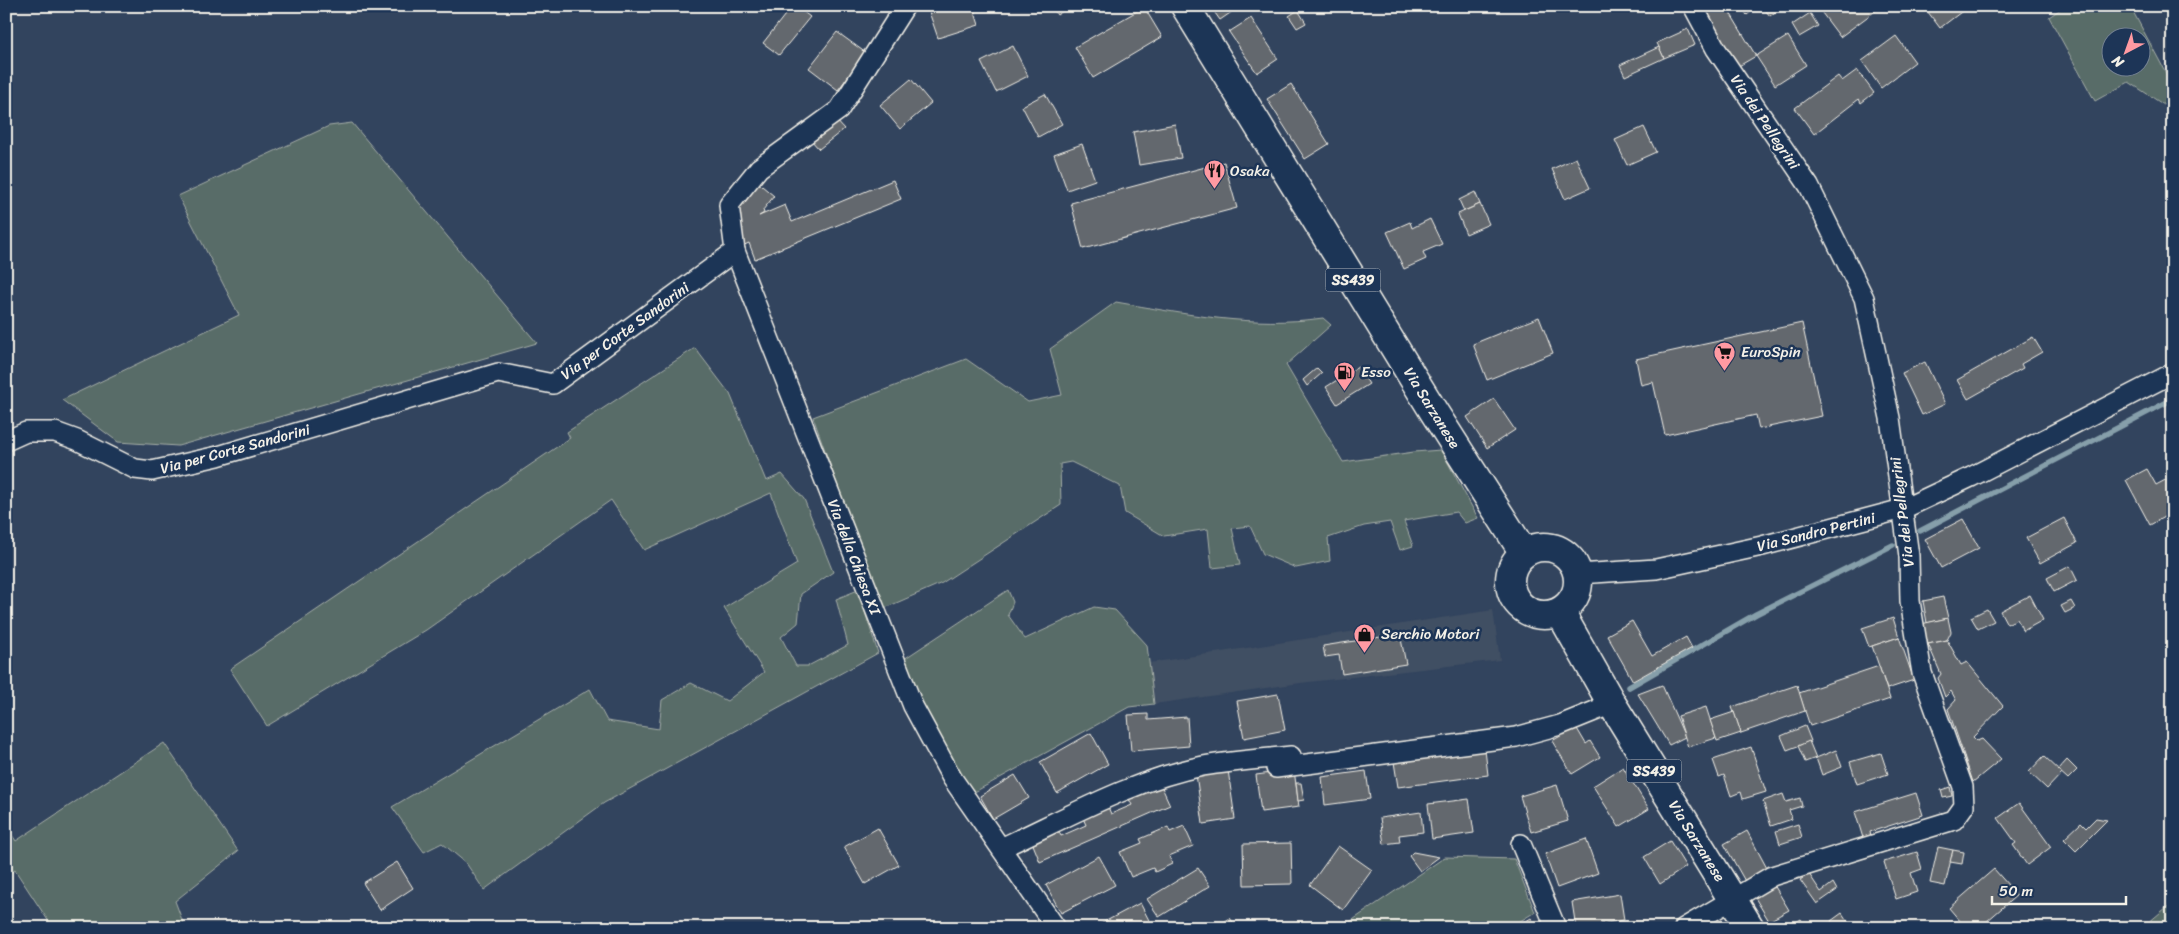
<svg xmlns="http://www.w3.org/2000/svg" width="2179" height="934" font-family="Sriracha,sans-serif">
<rect width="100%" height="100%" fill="#32445e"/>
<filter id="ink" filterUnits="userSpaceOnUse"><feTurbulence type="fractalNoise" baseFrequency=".02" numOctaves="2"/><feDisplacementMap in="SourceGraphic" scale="10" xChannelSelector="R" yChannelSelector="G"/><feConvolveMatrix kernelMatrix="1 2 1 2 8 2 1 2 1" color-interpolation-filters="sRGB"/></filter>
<g filter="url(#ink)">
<path fill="#414f63" d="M1493 610 1500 660 1300 683 1154 704 1149 663Z"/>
<g fill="#586c67" stroke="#a6aea8" fill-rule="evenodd">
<path d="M2065 6H2130L2173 86V105H2164L2129 82 2095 101 2049 17ZM2112 38H2142V68H2112Z"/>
<path d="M352 123 537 343 178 446 118 442 62 400 239 315 178 196 329 126Z"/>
<path d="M1116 302C1185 314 1253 328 1323 318L1331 325 1286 365 1343 462 1414 452 1441 450 1478 518 1465 523 1456 512 1404 521 1413 546 1400 550 1390 522 1364 526 1328 538 1330 561 1296 568 1263 554 1250 526 1232 528 1240 565 1212 568 1208 529 1164 536 1125 513 1120 486 1071 462 1060 464 1061 505 942 583 887 607H881L813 417 966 359 1028 402 1062 395 1050 349Z"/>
<path d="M695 348 730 394 766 481 782 474 804 499 833 572 801 594 798 623 781 637 796 666H808L848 645 836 599 858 590 878 653 604 803 484 890 466 863 442 843 424 852 392 807 590 689 607 721 659 729 662 700 691 683 727 701 764 672 724 608 797 564 771 493 644 550 611 500 426 630 267 726 230 669 570 438 567 432Z"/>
<path d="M1008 590 1013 602 1008 615 1025 639 1094 607 1115 610 1147 645 1154 704 1129 707 969 795 917 706 901 661Z"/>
<path d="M164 743 238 851 175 901 185 928H53L15 870 6 875V826L16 841Z"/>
<path d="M1445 857 1514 859 1535 912 1509 928H1341Z"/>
<path d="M2173 902V928H2142Z"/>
</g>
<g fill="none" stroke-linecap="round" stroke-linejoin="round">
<g stroke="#869faa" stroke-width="5.5">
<path d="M1920 531 2173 399"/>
<path d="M1629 687 1756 614 1893 545"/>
</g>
</g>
<g fill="#64686e" stroke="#f4f1e8">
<path d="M792 6H796L810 17 779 55 763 43Z"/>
<path d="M927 6H973L979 25 938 38Z"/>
<path d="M1051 6H1070L1057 15Z"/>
<path d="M1210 6H1239V7L1220 20Z"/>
<path d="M1700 6H1726L1756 56 1737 67Z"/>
<path d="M1740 6H1758L1747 15Z"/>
<path d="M1762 6H1783L1770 16Z"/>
<path d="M1822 6H1882L1840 37 1819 9Z"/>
<path d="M1927 6H1969L1940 28 1925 8Z"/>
<path d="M1144 7 1162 37 1093 78 1075 47Z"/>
<path d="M1298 10 1306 23 1297 28 1289 16Z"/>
<path d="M1810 13 1818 26 1799 37 1792 25Z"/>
<path d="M1251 18 1278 59 1257 73 1229 32Z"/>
<path d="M1688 29 1695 45 1664 58 1657 43Z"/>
<path d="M837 32 866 53 838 90 809 68Z"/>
<path d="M1788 36 1806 65 1775 85 1756 56Z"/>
<path d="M1896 36 1915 62 1881 88 1862 61Z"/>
<path d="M1013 46 1028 76 996 92 981 62Z"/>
<path d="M1659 47 1664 58 1625 76 1620 65Z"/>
<path d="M1857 70 1874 93 1861 103 1859 99 1814 134 1795 108 1838 76 1842 81Z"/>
<path d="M911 79 931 103 900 129 880 105Z"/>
<path d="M1291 84 1329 144 1305 159 1267 99Z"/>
<path d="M1045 94 1062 124 1038 137 1022 106Z"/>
<path d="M836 120 844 129 819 149 811 140Z"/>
<path d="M1175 124 1181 158 1139 165 1133 132Z"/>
<path d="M1644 127 1656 152 1627 165 1615 140Z"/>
<path d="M1082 144 1095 180 1067 190 1054 154Z"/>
<path d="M1576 158 1590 188 1565 199 1552 169Z"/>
<path d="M1224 162 1237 208 1083 249 1071 203Z"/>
<path d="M893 180 901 199 755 259 749 243 742 246 736 232 743 229 735 210 756 181 774 196 763 210 764 213 759 216 785 205 792 222Z"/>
<path d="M1475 192 1480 204 1464 211 1459 200Z"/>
<path d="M1480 204 1489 224 1466 234 1458 214Z"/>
<path d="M1430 219 1442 244 1423 252 1426 259 1404 269 1387 232 1410 222 1412 228Z"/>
<path d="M1539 317 1553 353 1487 380 1473 344Z"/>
<path d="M1802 323 1822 416 1759 429 1756 415 1665 435 1653 382 1641 385 1636 359Z"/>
<path d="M2033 337 2042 352 2021 364 2023 368 1968 399 1957 380Z"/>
<path d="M1925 362 1945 404 1922 415 1902 373Z"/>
<path d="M1358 367 1369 384 1337 404 1326 387Z"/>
<path d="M1317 368 1322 373 1307 386 1303 380Z"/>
<path d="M1494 399 1515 430 1487 448 1467 417Z"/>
<path d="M2147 469 2156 485 2173 476V499L2166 503 2171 513 2150 525 2126 480Z"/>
<path d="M2064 518 2077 543 2040 563 2026 538Z"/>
<path d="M1963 519 1979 548 1941 568 1925 539Z"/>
<path d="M2070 566 2077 580 2054 592 2047 578Z"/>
<path d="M2030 595 2043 620 2023 631 2017 619 2007 624 2000 611Z"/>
<path d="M1943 597 1948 618 1927 623 1923 601Z"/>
<path d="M2071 601 2075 608 2065 613 2061 606Z"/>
<path d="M1987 609 1994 621 1978 629 1971 617Z"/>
<path d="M1893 618 1899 637 1869 647 1862 628Z"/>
<path d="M1948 618 1951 632 1947 640 1928 644 1921 624Z"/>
<path d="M1632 621 1652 656 1686 637 1692 648 1633 681 1607 635Z"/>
<path d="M1400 634 1406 664 1342 674 1339 655 1325 657 1323 646Z"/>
<path d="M1899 637 1914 680 1887 689 1872 646Z"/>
<path d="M1947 640 1961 665 1967 662 2003 706 1973 737 1977 741 1982 739 2001 759 1973 782 1948 709 1956 700 1951 691 1945 697 1938 678 1941 674 1928 644Z"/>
<path d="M1879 666 1890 699 1810 726 1799 693Z"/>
<path d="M1662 685 1685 737 1669 745 1638 694Z"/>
<path d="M1797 685 1805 711 1741 733 1732 707Z"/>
<path d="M1278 694 1285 730 1244 738 1237 701Z"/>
<path d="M1706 707 1716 738 1688 747 1678 716Z"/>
<path d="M1734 712 1741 733 1717 741 1710 720Z"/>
<path d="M1148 714V720L1187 717 1189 746 1131 751 1128 715Z"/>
<path d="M1805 726 1811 741 1787 750 1781 736Z"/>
<path d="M1576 727 1586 744 1590 741 1600 757 1572 774 1552 741Z"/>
<path d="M1091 733 1108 764 1057 793 1040 762Z"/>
<path d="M1809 741 1816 758 1805 762 1798 746Z"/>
<path d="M1751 747 1766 792 1743 799 1741 792 1731 796 1724 775 1719 777 1713 760Z"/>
<path d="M1485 750 1488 775 1398 787 1394 762Z"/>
<path d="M1836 750 1842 767 1822 775 1816 758Z"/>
<path d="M1881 753 1888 774 1857 784 1850 762Z"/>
<path d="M2044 756 2062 773 2047 789 2029 772Z"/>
<path d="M2067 760 2077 770 2068 779 2058 770Z"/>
<path d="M1623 767 1649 809 1619 827 1593 786Z"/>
<path d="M1228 770 1235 819 1203 824 1196 774Z"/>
<path d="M1294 770 1299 807 1261 812 1256 775Z"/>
<path d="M1366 771 1370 799 1325 805 1322 777Z"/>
<path d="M1015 775 1029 798 993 819 980 796Z"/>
<path d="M1160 783 1170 805 1040 862 1032 842 1058 830 1061 836 1086 825 1083 818 1108 807 1111 814 1132 805 1128 797Z"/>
<path d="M1296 783H1301L1304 800 1298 801Z"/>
<path d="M1557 785 1568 821 1531 832 1520 796Z"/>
<path d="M1950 787 1952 796 1943 798 1941 790Z"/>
<path d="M1916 793 1923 815 1870 832 1871 836 1863 838 1855 812Z"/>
<path d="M1783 794 1786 802 1800 798 1802 806 1789 810 1792 819 1771 826 1763 801Z"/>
<path d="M1469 799 1474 833 1432 839 1428 804Z"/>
<path d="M2019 803 2051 847 2027 865 2013 845 2016 843 1998 818Z"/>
<path d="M1421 812 1423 832 1399 835 1400 842 1384 844 1380 818Z"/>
<path d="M2096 818 2107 820 2076 851 2064 839 2081 823 2086 828Z"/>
<path d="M1798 824 1802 837 1780 844 1776 831Z"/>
<path d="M1184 826 1193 846 1169 856 1172 864 1155 872 1153 868 1131 877 1120 852 1142 843 1140 839 1168 827 1170 832Z"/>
<path d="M878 828 899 865 865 884 844 847Z"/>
<path d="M1747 831 1769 872 1746 883 1724 844Z"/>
<path d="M1586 839 1598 873 1557 888 1545 854Z"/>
<path d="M1670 841 1686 867 1660 884 1644 857Z"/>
<path d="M1291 843 1292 884 1244 885 1243 844Z"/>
<path d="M1338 846 1372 870 1343 910 1310 885Z"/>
<path d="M1938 847 1953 850 1945 886 1930 883Z"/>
<path d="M1953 850 1964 852 1962 864 1950 862Z"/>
<path d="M1413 852 1439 857 1420 871 1409 856Z"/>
<path d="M1917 852 1922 869 1911 873 1917 892 1896 899 1884 862Z"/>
<path d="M1099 856 1115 885 1061 913 1046 885Z"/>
<path d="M397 862 413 888 380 910 363 883Z"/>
<path d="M1198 868 1210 886 1159 917 1147 899Z"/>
<path d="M1994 869 2017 895 1979 928H1966L1949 908Z"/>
<path d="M1809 874 1821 892 1833 883 1837 890 1817 904 1800 880Z"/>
<path d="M1774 885 1789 910 1769 921 1754 896Z"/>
<path d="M1620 894 1624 920 1601 924V928H1576L1572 902Z"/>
<path d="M1140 903 1151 924 1145 928H1093Z"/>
<path d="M1842 913 1852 928H1835L1831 921Z"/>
<path d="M1230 918 1237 928H1215Z"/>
<path d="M1531 918 1538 928H1515Z"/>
<path d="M1801 919 1806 928H1787Z"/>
</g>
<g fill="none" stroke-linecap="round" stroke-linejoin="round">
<defs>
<g id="street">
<path d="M735 251 913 706 952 778 1056 928"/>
<path d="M6 441 26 432H55L77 440 135 469 152 471 218 456 498 373 553 384 735 251 729 205 759 168 839 110 905 6"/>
<path d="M1578 574 1656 569 1762 546 1903 509 1971 477 2173 373"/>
<path d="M1276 768 1516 737 1560 725 1612 704"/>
<path d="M1521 844 1556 928"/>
<path d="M1001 848C1066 818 1132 780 1203 766 1232 761 1262 759 1291 756"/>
<path d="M1684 928 1772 876 1954 820 1964 806 1963 787 1922 673 1910 601 1909 556 1890 418 1864 298 1809 186 1716 49 1693 6"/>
</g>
<g id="primary">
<path d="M1185 6 1434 412 1524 553"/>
<circle cx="1544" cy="581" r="34"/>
<path d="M1560 612 1612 704 1750 928"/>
</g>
</defs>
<use href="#street" stroke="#f4f1e8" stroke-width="22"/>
<use href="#primary" stroke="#f4f1e8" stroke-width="31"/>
<use href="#street" stroke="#1d3557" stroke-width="19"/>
<use href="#primary" stroke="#1d3557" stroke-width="28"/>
</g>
</g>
<defs>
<symbol id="restaurant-pin" viewBox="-11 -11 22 30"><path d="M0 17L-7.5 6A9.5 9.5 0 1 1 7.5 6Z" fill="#ff9aa2" stroke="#1d3557"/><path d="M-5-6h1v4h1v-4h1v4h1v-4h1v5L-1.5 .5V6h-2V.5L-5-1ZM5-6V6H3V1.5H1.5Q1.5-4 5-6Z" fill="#111"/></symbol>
<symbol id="supermarket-pin" viewBox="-11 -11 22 30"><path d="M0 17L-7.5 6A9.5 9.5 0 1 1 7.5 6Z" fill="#ff9aa2" stroke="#1d3557"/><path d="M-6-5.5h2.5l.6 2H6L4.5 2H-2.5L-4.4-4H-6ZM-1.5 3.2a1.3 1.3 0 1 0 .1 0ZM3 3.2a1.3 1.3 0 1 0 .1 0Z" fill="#111"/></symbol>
<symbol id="fuel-pin" viewBox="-11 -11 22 30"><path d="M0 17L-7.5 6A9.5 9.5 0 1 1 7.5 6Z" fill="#ff9aa2" stroke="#1d3557"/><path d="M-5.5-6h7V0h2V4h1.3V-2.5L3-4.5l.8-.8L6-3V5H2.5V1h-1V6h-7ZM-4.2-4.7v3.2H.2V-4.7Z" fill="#111"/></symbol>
<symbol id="shop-pin" viewBox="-11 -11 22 30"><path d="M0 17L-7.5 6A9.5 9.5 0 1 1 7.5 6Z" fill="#ff9aa2" stroke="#1d3557"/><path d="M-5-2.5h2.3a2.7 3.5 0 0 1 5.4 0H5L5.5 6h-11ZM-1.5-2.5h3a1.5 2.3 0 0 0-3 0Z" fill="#111"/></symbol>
</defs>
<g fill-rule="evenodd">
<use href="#restaurant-pin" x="1202" y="158" width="25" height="34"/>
<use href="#supermarket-pin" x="1712" y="340" width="25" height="34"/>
<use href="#fuel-pin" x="1332" y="360" width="25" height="34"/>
<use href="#shop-pin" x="1352" y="622" width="25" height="34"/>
</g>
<g text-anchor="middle" stroke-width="5" stroke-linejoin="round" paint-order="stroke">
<g fill="#1d3557" stroke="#b4b9bc" stroke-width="1">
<rect x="1325.5" y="268.5" width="55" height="23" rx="4"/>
<rect x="1626.5" y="759.5" width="55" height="23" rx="4"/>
</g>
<g font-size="14" font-weight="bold" fill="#f4f1e8">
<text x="1353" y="285">SS439</text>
<text x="1654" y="776">SS439</text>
</g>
<g font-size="15" fill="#f4f1e8" stroke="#1d3557">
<text transform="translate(1765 122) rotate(56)" y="5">Via dei Pellegrini</text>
<text transform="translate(625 331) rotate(-36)" y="5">Via per Corte Sandorini</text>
<text transform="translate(1432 408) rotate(58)" y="5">Via Sarzanese</text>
<text transform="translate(235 449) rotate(-15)" y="5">Via per Corte Sandorini</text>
<text transform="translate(1902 512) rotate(-97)" y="5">Via dei Pellegrini</text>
<text transform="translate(1816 532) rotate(-14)" y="5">Via Sandro Pertini</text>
<text transform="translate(854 557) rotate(69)" y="5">Via della Chiesa XI</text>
<text transform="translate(1697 841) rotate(58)" y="5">Via Sarzanese</text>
</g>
<g font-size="15" fill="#f4f1e8" stroke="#1d3557" text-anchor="start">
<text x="1230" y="176">Osaka</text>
<text x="1741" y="357">EuroSpin</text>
<text x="1361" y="377">Esso</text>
<text x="1381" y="639">Serchio Motori</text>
</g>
</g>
<rect width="2179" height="934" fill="none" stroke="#1d3557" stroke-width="25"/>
<rect x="12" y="12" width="2154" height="909" fill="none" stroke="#f4f1e8" stroke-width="2" filter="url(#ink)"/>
<g transform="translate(2126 52) rotate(221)"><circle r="24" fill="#1d3557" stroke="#738091"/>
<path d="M0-4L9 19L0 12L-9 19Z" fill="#ff9aa2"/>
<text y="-8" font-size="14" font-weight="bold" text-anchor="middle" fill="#f4f1e8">N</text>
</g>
<path d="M1992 896v8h134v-8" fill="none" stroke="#f4f1e8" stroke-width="2.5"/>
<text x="1999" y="896" font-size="15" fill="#f4f1e8" stroke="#1d3557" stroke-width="4" paint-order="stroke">50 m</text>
</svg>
